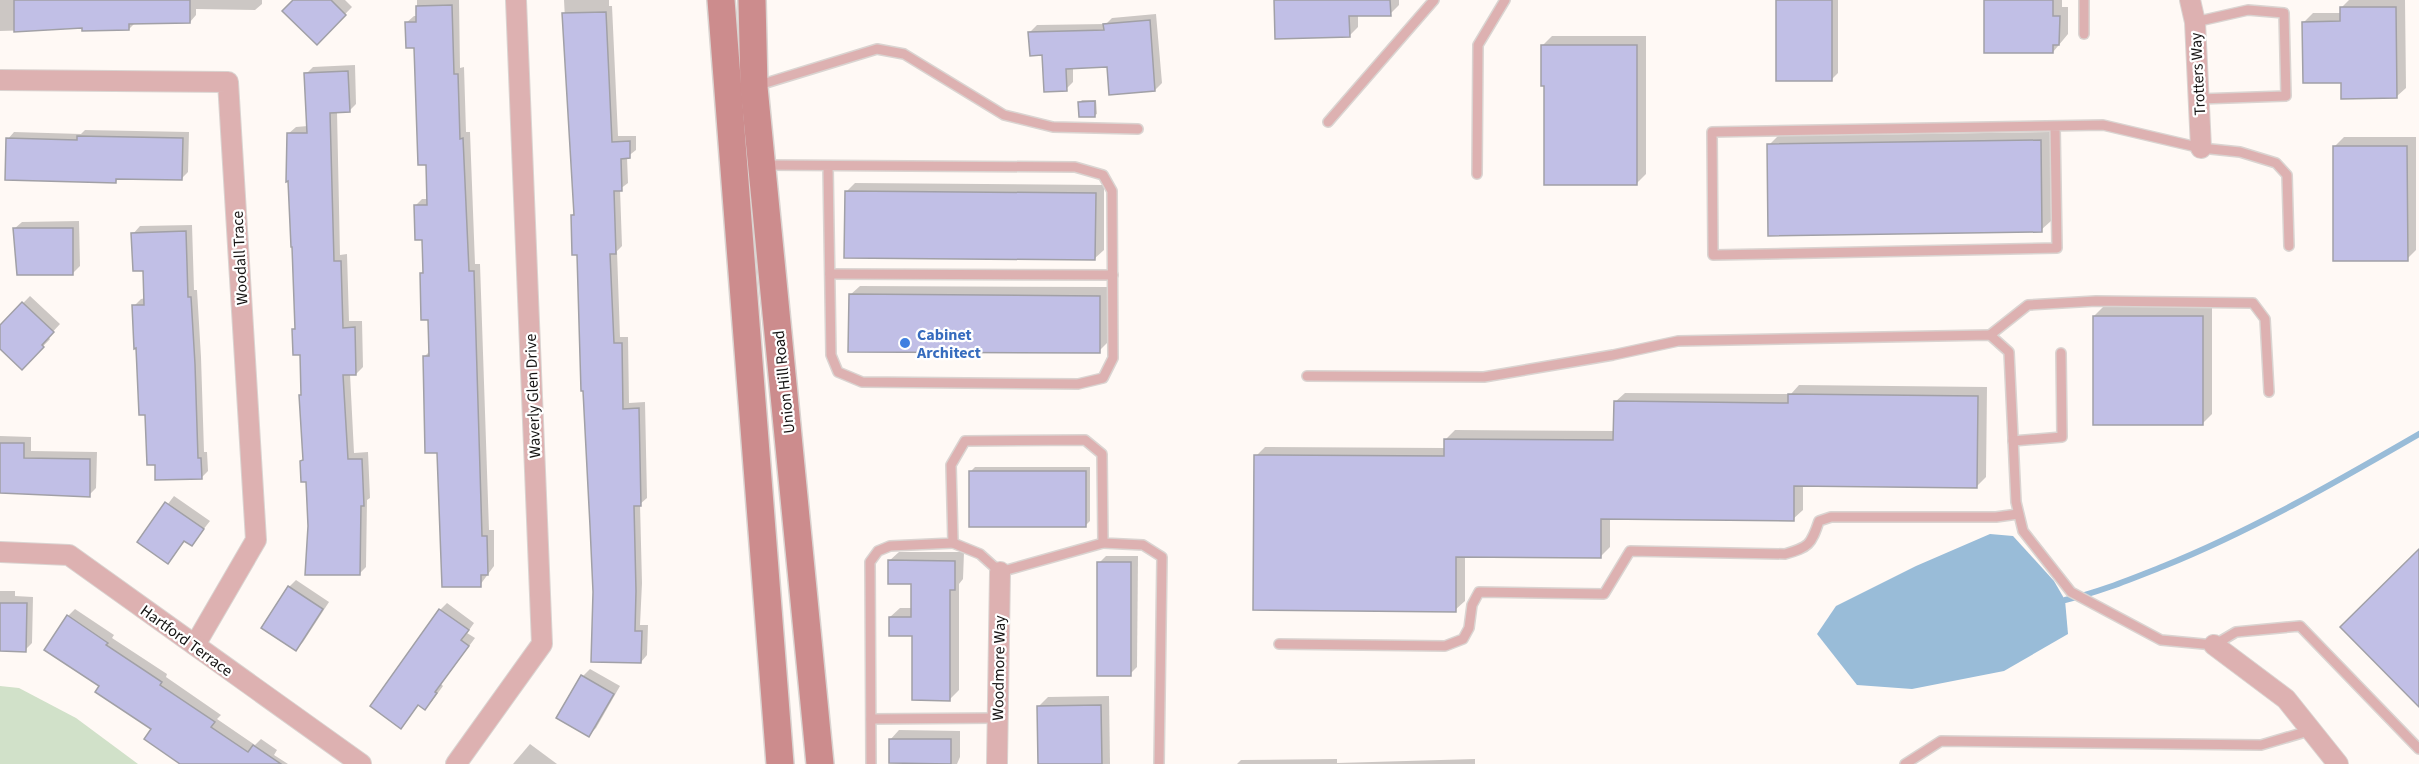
<svg xmlns="http://www.w3.org/2000/svg" width="2419" height="764" font-family="'Source Sans 3',sans-serif">
<rect width="100%" height="100%" fill="#fff9f5"/>
<path fill="#d1e1c9" d="M0 686 19 688 76 718 138 764H0Z"/>
<path fill="#99bcd8" d="M1990 534 2013 536 2054 581 2065 600 2068 634 2004 671 1912 689 1857 685 1817 634 1836 606 1916 566Z"/>
<g fill="#0003">
<path d="M0 0H262V4L255 10 196 9V15L190 22H136L129 29 36 28 34 30 0 31Z"/>
<path d="M295 0H345L352 7 317 43Z"/>
<path d="M417 0H459L460 68 464 67 466 132H470L475 264H480L489 530H494V566L480 585 438 451 424 357 430 351 429 319 421 273 425 270 423 238 415 206 422 199H428L427 164 415 46 406 23 414 16H417Z"/>
<path d="M564 0H609V6H612L618 136H636V150L627 157 628 183 620 189 622 246 617 251 620 337H628L629 403 645 402 647 498 640 504 642 583 640 625H648L647 655 641 662 594 592 578 254 572 215 575 212Z"/>
<path d="M1275 0H1399V5L1390 14 1358 15V27L1349 36Z"/>
<path d="M1777 0H1838V73L1831 80Z"/>
<path d="M1985 0H2062V7H2068V34L2053 52Z"/>
<path d="M2349 0H2405L2406 88 2396 97 2342 82 2304 22 2313 13H2341V8Z"/>
<path d="M1156 14 1162 83 1155 90 1108 66 1073 67V82L1066 89 1030 32 1037 25 1106 24 1112 18Z"/>
<path d="M1552 36H1646V174L1637 183 1546 84 1542 46Z"/>
<path d="M355 65 356 104 349 111H337L340 255 347 254 349 321H362L363 367 356 374H350L354 453 368 452 370 498 367 500 366 567 359 574 309 526 308 481 302 461 305 458 301 353 294 330 297 327 288 134 296 127 308 126 306 74 313 67Z"/>
<path d="M1082 100H1096L1097 114 1095 115 1080 102Z"/>
<path d="M85 130 189 132 188 172 182 178H119L115 182 8 139 14 132 81 134Z"/>
<path d="M2050 132 2051 221 2041 230 1769 145 1778 136Z"/>
<path d="M2344 137H2416V250L2407 259 2334 147Z"/>
<path d="M855 183 1104 185V250L1094 259 846 192Z"/>
<path d="M79 221 80 266 73 273 14 229 22 222Z"/>
<path d="M192 225 194 290H197L201 357 204 452H207L208 471 201 478 156 463 147 413 134 306 141 299 146 298 144 269 133 234 140 226Z"/>
<path d="M860 286 1109 287 1108 342 1099 351 850 295Z"/>
<path d="M30 296 60 324 48 337 50 339 22 368 0 347V327Z"/>
<path d="M2103 307H2212V414L2203 423 2094 316Z"/>
<path d="M1799 385 1987 387 1986 477 1977 486 1803 485V510L1793 519 1610 518V547L1600 557 1465 556V601L1455 610 1256 456 1265 447 1445 448V440L1455 430 1615 431V402L1625 393 1791 394Z"/>
<path d="M0 436 31 437V451L97 452 96 488 89 495 0 491Z"/>
<path d="M975 467H1090V521L1085 526 970 472Z"/>
<path d="M174 496 210 521 191 545 185 541 168 562 139 542Z"/>
<path d="M899 552H964L963 579 959 584V690L950 699 914 634 890 617 900 608H913V583L889 561Z"/>
<path d="M1106 556H1138L1137 667 1130 674 1099 563Z"/>
<path d="M296 580 329 602 303 642 296 649 289 587Z"/>
<path d="M0 591H15V596L33 597 32 643 25 650H0Z"/>
<path d="M447 603 474 623 467 633 475 638 441 684 443 686 432 701 425 708 419 704 401 727 440 610Z"/>
<path d="M75 609 114 635 112 638 167 674 166 677 221 715 217 719 255 745 261 739 277 750 274 755 288 764H183L153 729 101 686 68 616Z"/>
<path d="M590 669 620 686 596 728 589 735 583 676Z"/>
<path d="M1109 696 1110 764H1040L1039 706 1048 697Z"/>
<path d="M899 730 960 731V757L957 764H915V761L890 740Z"/>
<path d="M530 744 557 764H513Z"/>
<path d="M1337 759V763L1475 759V764H1237L1241 760Z"/>
</g>
<g fill="none" stroke-linecap="round" stroke-linejoin="round">
<path stroke="#99bcd8" stroke-width="6" d="M2065 600C2100 592 2131 579 2164 566 2253 530 2336 482 2419 434"/>
</g>
<g fill="#c1bfe6" stroke="#a1a0a6" stroke-width="1.5">
<path d="M14 0H190V23L129 24V30L82 31V28L14 32Z"/>
<path d="M293 0H331L346 15 317 45 282 11Z"/>
<path d="M1274 0H1390L1391 16H1349L1350 37 1275 39Z"/>
<rect x="1776" y="0" width="56" height="81"/>
<path d="M1984 0H2053V16H2060L2059 45H2053V53H1984Z"/>
<path d="M452 5 454 74H458L460 139 463 138 469 271H474L482 536H487L488 575H481V587H442L437 453H425L423 356H429L428 320H421L420 273H423L422 240H415L414 205H427L426 165H418L414 48H406L405 22H416V6Z"/>
<path d="M2340 7H2396L2397 98 2341 99V83H2303L2302 22 2340 21Z"/>
<path d="M606 12 612 142 630 141V158L621 159 622 191H614L616 254H610L614 343H622L623 409 639 408 641 506H634L636 591 635 631H642L641 663 591 662 593 592 590 526 583 391H581L577 255H572L571 215H574L562 13Z"/>
<path d="M1150 20 1155 91 1109 95 1107 67 1066 69 1067 91 1044 92 1042 55 1030 56 1028 32 1104 30 1103 24Z"/>
<path d="M1541 45H1637V185H1544V86H1541Z"/>
<path d="M348 71 350 112 330 113 334 261H341L343 328 355 327 356 375H343L348 459H362L364 506H361L360 575H305L308 526 306 482H301L300 461 303 460 299 395H301L300 355H293L292 329H295L292 247H291L288 181 286 182 287 133H307L304 73Z"/>
<path d="M1095 101V117H1079L1078 102Z"/>
<path d="M77 136 183 138 182 180 116 179V183L5 180 6 138 77 140Z"/>
<path d="M2041 140 2042 232 1768 236 1767 144Z"/>
<path d="M2333 146H2407L2408 261H2333Z"/>
<path d="M845 191 1096 193 1095 260 844 258Z"/>
<path d="M13 228H73V275H17Z"/>
<path d="M186 231 188 297H191L195 364 198 458H201L202 479 155 480V465H147L145 415H139L136 348 134 349 132 305H144L143 271H133L131 233Z"/>
<path d="M849 294 1100 296V353L848 352Z"/>
<path d="M22 302 54 332 42 345 44 347 22 370 0 349V325Z"/>
<rect x="2093" y="316" width="110" height="109"/>
<path d="M1788 394 1978 396 1977 488 1794 486V521L1601 519V558L1456 557V612L1253 610 1254 455 1444 456V439L1613 440 1614 401 1788 403Z"/>
<path d="M0 443H24V458L90 459V497L0 493Z"/>
<rect x="969" y="471" width="117" height="56"/>
<path d="M165 502 204 529 192 546 184 541 168 564 137 542Z"/>
<path d="M2419 549V707L2340 627Z"/>
<path d="M888 560 955 561V590H950V701L912 700V636H889V617H911V584H888Z"/>
<rect x="1097" y="562" width="34" height="114"/>
<path d="M288 586 323 609 296 651 261 628Z"/>
<path d="M0 603H27L26 652 0 651Z"/>
<path d="M439 609 469 630 461 640 469 646 435 692 437 693 425 710 418 705 401 729 370 706Z"/>
<path d="M67 615 108 643 106 645 162 682 160 685 215 722 211 727 248 752 253 745 281 764H180L144 739 151 729 95 692 99 686 44 650Z"/>
<path d="M581 675 614 694 589 737 556 718Z"/>
<path d="M1101 705 1102 764H1038L1037 706Z"/>
<path d="M889 739H951V764L889 763Z"/>
</g>
<g fill="none" stroke-linecap="round" stroke-linejoin="round">
<defs>
<g id="lane">
<path d="M2084 0V34"/>
<path d="M2195 22 2248 10 2284 13 2286 96 2199 99"/>
<path d="M756 86 877 49 904 54 1004 115 1053 127 1138 129"/>
<path d="M1328 122 1434 0"/>
<path d="M2055 126 2057 248 1713 255 1712 132 2103 125 2201 148 2240 152 2276 163 2287 175 2289 246"/>
<path d="M763 165 1075 167 1103 175 1112 191 1113 358 1103 378 1078 384 862 382 838 372 831 355 828 166"/>
<path d="M1477 174 1478 45 1505 0"/>
<path d="M830 274 1113 275"/>
<path d="M1990 335 2028 305 2096 301 2253 303 2265 319 2269 392"/>
<path d="M1307 376 1484 377 1613 355 1678 341 1990 335 2009 352 2016 502 2023 531 2071 592 2161 640 2214 645 2236 632 2300 626 2419 749"/>
<path d="M2013 441 2062 437 2061 353"/>
<path d="M953 543 980 554 1000 572 1103 543"/>
<path d="M1279 644 1445 646 1463 639 1469 628 1472 605 1479 592 1604 594 1630 551 1785 554C1809 547 1811 545 1819 521L1831 517H1996L2018 514"/>
<path d="M871 719 997 718"/>
<path d="M871 764 870 562 878 551 890 546 953 543 951 465 965 441 1085 440 1102 454 1103 543 1143 545 1162 557 1159 764"/>
<path d="M1905 764 1941 741 2261 745 2312 730"/>
</g>
<g id="street">
<path d="M2190 0 2195 22 2201 148"/>
<path d="M0 80 228 82 256 540 195 645"/>
<path d="M0 552 69 555 361 764"/>
<path d="M2214 645 2286 699 2338 764"/>
<path d="M456 764 542 644 516 0"/>
<path d="M997 764 1000 572"/>
</g>
<g id="secondary">
<path d="M721 0 780 764"/>
<path d="M752 0 754 87 820 764"/>
</g>
</defs>
<use href="#lane" stroke="#dad4d1" stroke-width="12"/>
<use href="#street" stroke="#dad4d1" stroke-width="22"/>
<use href="#secondary" stroke="#dad4d1" stroke-width="30"/>
<use href="#lane" stroke="#ddb1b1" stroke-width="9"/>
<use href="#street" stroke="#ddb1b1" stroke-width="20"/>
<use href="#secondary" stroke="#cc8c8d" stroke-width="27"/>
</g>
<circle fill="#3f7fe0" stroke="#fff" stroke-width="2" cx="905" cy="343" r="6"/>
<g text-anchor="middle" stroke-width="4.5" stroke-linejoin="round" paint-order="stroke">
<g font-size="16" fill="#151312" stroke="#fff">
<text transform="translate(2197 74) rotate(-93)" y="6">Trotters Way</text>
<text transform="translate(239 258) rotate(-93)" y="6">Woodall Trace</text>
<text transform="translate(783 382) rotate(-96)" y="6">Union Hill Road</text>
<text transform="translate(532 396) rotate(-92)" y="6">Waverly Glen Drive</text>
<text transform="translate(187 640) rotate(36)" y="6">Hartford Terrace</text>
<text transform="translate(998 668) rotate(-89)" y="6">Woodmore Way</text>
</g>
<g font-size="16" font-weight="bold" fill="#366cbe" stroke="#fff" text-anchor="start">
<text x="917" y="340">Cabinet<tspan x="917" dy="18">Architect</tspan></text>
</g>
</g>
</svg>
